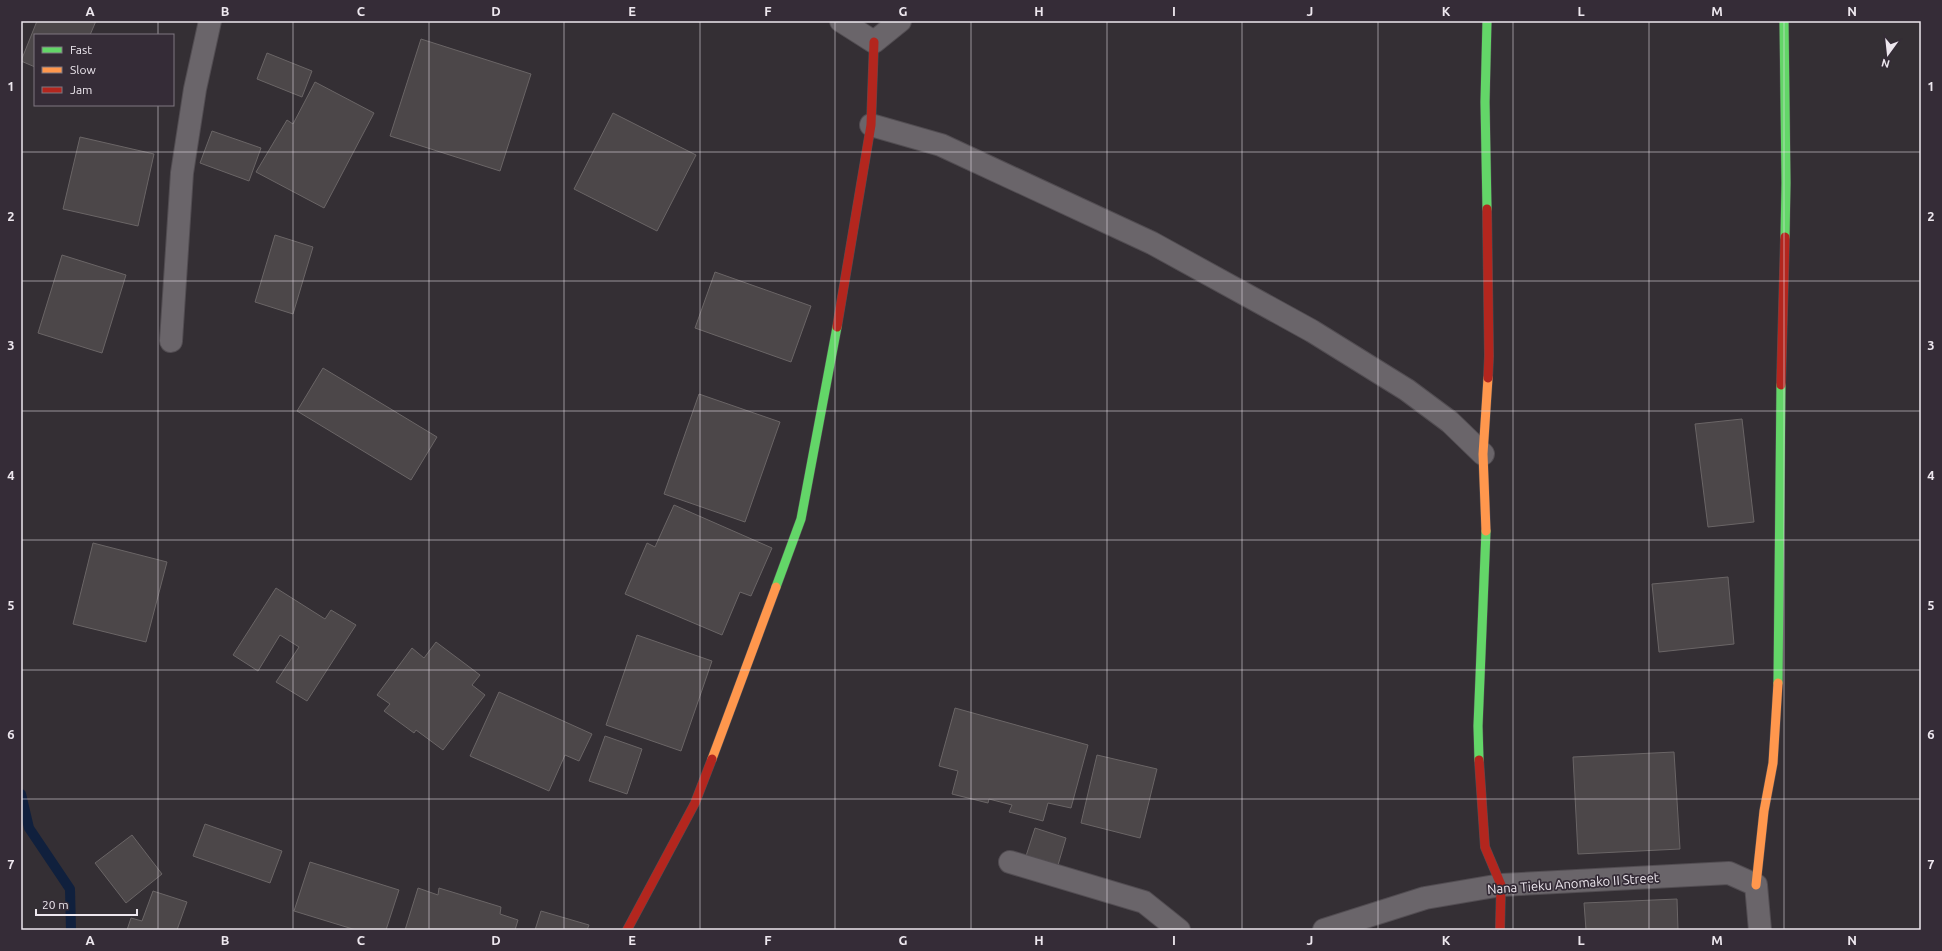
<svg xmlns="http://www.w3.org/2000/svg" width="1942" height="951" font-family="Ubuntu,sans-serif">
<rect width="100%" height="100%" fill="#342f34"/>
<g fill="none" stroke-linecap="round" stroke-linejoin="round">
<path stroke="#10203d" stroke-width="10" d="M21 794 29 828 70 889 71 930"/>
</g>
<g fill="#4c4749" stroke="#6a6566">
<path d="M37 21H96L90 35H35V67L21 61Z"/>
<path d="M421 39 531 74 500 171 390 136Z"/>
<path d="M267 53 312 71 302 97 257 79Z"/>
<path d="M315 82 374 113 324 208 256 172 287 120 293 124Z"/>
<path d="M613 113 696 155 657 231 574 189Z"/>
<path d="M212 131 261 148 249 181 200 163Z"/>
<path d="M80 137 154 154 138 226 63 209Z"/>
<path d="M275 235 313 247 293 314 255 302Z"/>
<path d="M62 255 126 275 102 353 38 333Z"/>
<path d="M715 272 811 306 791 362 695 328Z"/>
<path d="M323 368 437 437 411 480 297 411Z"/>
<path d="M699 394 780 422 745 522 664 494Z"/>
<path d="M1742 419 1754 522 1708 527 1695 424Z"/>
<path d="M674 505 772 548 751 596 740 592 722 635 625 594 647 543 655 547Z"/>
<path d="M93 543 167 562 146 642 73 624Z"/>
<path d="M1728 577 1734 644 1659 652 1652 584Z"/>
<path d="M276 588 325 619 331 610 356 625 307 701 276 682 299 647 280 635 258 671 233 655Z"/>
<path d="M637 635 712 661 681 751 606 725Z"/>
<path d="M436 642 480 675 472 685 485 695 443 750 416 730 414 733 384 711 390 704 377 695 412 648 424 658Z"/>
<path d="M499 692 592 734 579 761 565 755 549 791 470 756Z"/>
<path d="M955 708 1088 745 1071 808 1048 803 1043 821 1009 812 1012 805 989 799 988 803 952 794 958 771 939 766Z"/>
<path d="M605 736 642 749 627 794 589 781Z"/>
<path d="M1674 752 1680 849 1578 854 1573 757Z"/>
<path d="M1097 755 1157 769 1140 838 1081 823Z"/>
<path d="M205 824 282 851 270 883 193 856Z"/>
<path d="M1035 828 1066 838 1058 865 1026 856Z"/>
<path d="M132 835 162 874 126 903 95 863Z"/>
<path d="M310 862 399 890 386 930H356L294 911Z"/>
<path d="M418 888 438 895 439 888 501 907 500 914 518 920 515 930H405Z"/>
<path d="M153 891 187 902 177 930H127L131 918 142 921Z"/>
<path d="M1677 899 1678 930H1586L1584 903Z"/>
<path d="M541 911 589 925 587 930H535Z"/>
</g>
<g fill="none" stroke-linecap="round" stroke-linejoin="round">
<defs>
<g id="street">
<path d="M841 21 874 42 900 21"/>
<path d="M871 125 941 145 1152 243 1312 331 1407 390 1450 422 1483 454"/>
<path d="M171 341 182 173 195 89 210 21"/>
<path d="M1010 862 1144 902 1179 930"/>
<path d="M1324 930 1425 898 1501 885 1729 873 1756 885 1760 930"/>
</g>
<g id="fast">
<path d="M1784 21 1786 183 1785 237"/>
<path d="M1487 209 1485 102 1487 21"/>
<path d="M776 587 801 519 837 327"/>
<path d="M1778 683 1781 385"/>
<path d="M1479 760 1478 726 1486 531"/>
</g>
<g id="slow">
<path d="M1486 531 1483 454 1488 378"/>
<path d="M712 759 776 587"/>
<path d="M1756 885 1764 811 1773 763 1778 683"/>
</g>
<g id="jam">
<path d="M1487 209 1489 356 1488 378"/>
<path d="M837 327 871 125 874 42"/>
<path d="M1781 385 1785 237"/>
<path d="M1479 760 1485 847 1501 885 1500 930"/>
<path d="M627 930 695 803 712 759"/>
</g>
</defs>
<use href="#street" stroke="#524d52" stroke-width="24"/>
<use href="#fast" stroke="#524d52" stroke-width="10"/>
<use href="#slow" stroke="#524d52" stroke-width="10"/>
<use href="#jam" stroke="#524d52" stroke-width="10"/>
<use href="#street" stroke="#6a656a" stroke-width="22"/>
<use href="#fast" stroke="#63d668" stroke-width="9"/>
<use href="#slow" stroke="#ff974d" stroke-width="9"/>
<use href="#jam" stroke="#b3261e" stroke-width="9"/>
</g>
<path fill="none" stroke="#ede7ee" stroke-width="1" stroke-opacity="0.55" d="M158 21V35M293 21V930M429 21V930M564 21V930M700 21V930M835 21V930M971 21V930M1107 21V930M1242 21V930M1378 21V930M1513 21V930M1649 21V930M1784 21V930M158 105V930M21 152H1921M21 281H1921M21 411H1921M21 540H1921M21 670H1921M21 799H1921"/>
<g text-anchor="middle" stroke-width="3.5" stroke-linejoin="round" paint-order="stroke">
<g font-size="13" fill="#ede7ee" stroke="#352c37">
<text transform="translate(1573 883) rotate(-4)" y="5">Nana Tieku Anomako II Street</text>
</g>
</g>
<rect width="1942" height="951" fill="none" stroke="#352c37" stroke-width="44"/>
<rect x="34" y="34" width="140" height="72" fill="#352c37" stroke="#7f7780"/>
<rect x="42" y="47" width="20" height="6" fill="#63d668" stroke="#7f7780"/>
<text x="70" y="54" font-size="12" fill="#ede7ee">Fast</text>
<rect x="42" y="67" width="20" height="6" fill="#ff974d" stroke="#7f7780"/>
<text x="70" y="74" font-size="12" fill="#ede7ee">Slow</text>
<rect x="42" y="87" width="20" height="6" fill="#b3261e" stroke="#7f7780"/>
<text x="70" y="94" font-size="12" fill="#ede7ee">Jam</text>
<g transform="translate(1888 54) rotate(195)" stroke="#352c37" stroke-width="3" paint-order="stroke">
<path d="M0-3L7 15L0 10L-7 15Z" fill="#ede7ee"/>
<text y="-6" font-size="11" font-weight="bold" text-anchor="middle" fill="#ede7ee">N</text>
</g>
<path d="M36 909v6h101v-6" fill="none" stroke="#ede7ee" stroke-width="2"/>
<text x="42" y="909" font-size="12" fill="#ede7ee" stroke="#352c37" stroke-width="3" paint-order="stroke">20 m</text>
<rect x="22" y="22" width="1898" height="907" fill="none" stroke="#ede7ee" stroke-width="1.5"/>
<g font-size="13" text-anchor="middle" font-weight="bold" fill="#ede7ee">
<text x="90" y="16">A</text>
<text x="225" y="16">B</text>
<text x="361" y="16">C</text>
<text x="496" y="16">D</text>
<text x="632" y="16">E</text>
<text x="768" y="16">F</text>
<text x="903" y="16">G</text>
<text x="1039" y="16">H</text>
<text x="1174" y="16">I</text>
<text x="1310" y="16">J</text>
<text x="1446" y="16">K</text>
<text x="1581" y="16">L</text>
<text x="1717" y="16">M</text>
<text x="1852" y="16">N</text>
<text x="11" y="91">1</text>
<text x="1931" y="91">1</text>
<text x="11" y="221">2</text>
<text x="1931" y="221">2</text>
<text x="11" y="350">3</text>
<text x="1931" y="350">3</text>
<text x="11" y="480">4</text>
<text x="1931" y="480">4</text>
<text x="11" y="610">5</text>
<text x="1931" y="610">5</text>
<text x="11" y="739">6</text>
<text x="1931" y="739">6</text>
<text x="11" y="869">7</text>
<text x="1931" y="869">7</text>
<text x="90" y="945">A</text>
<text x="225" y="945">B</text>
<text x="361" y="945">C</text>
<text x="496" y="945">D</text>
<text x="632" y="945">E</text>
<text x="768" y="945">F</text>
<text x="903" y="945">G</text>
<text x="1039" y="945">H</text>
<text x="1174" y="945">I</text>
<text x="1310" y="945">J</text>
<text x="1446" y="945">K</text>
<text x="1581" y="945">L</text>
<text x="1717" y="945">M</text>
<text x="1852" y="945">N</text>
</g>
</svg>
